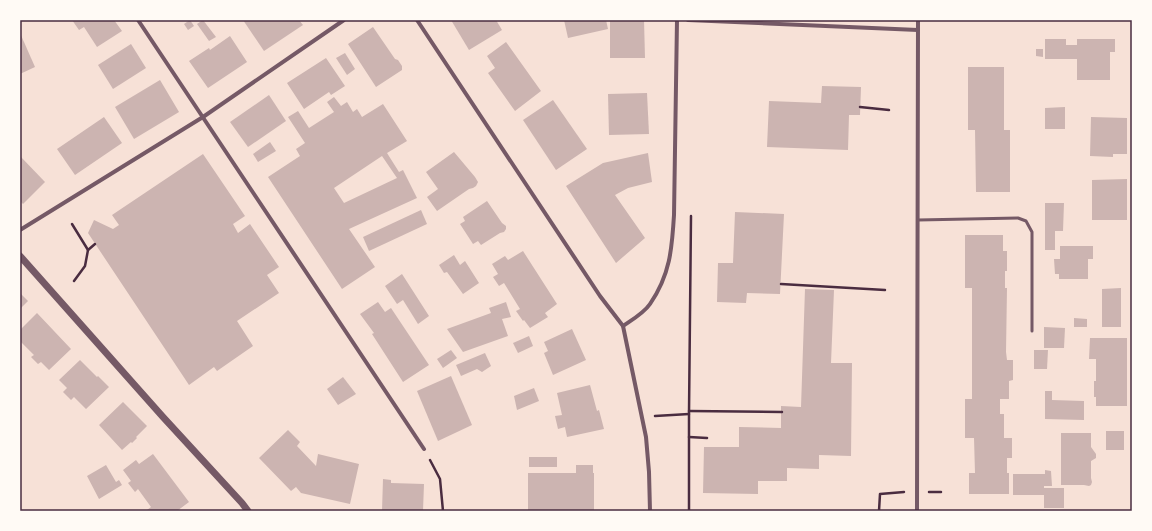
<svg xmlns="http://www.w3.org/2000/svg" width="1152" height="531" font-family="Roboto,sans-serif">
<rect width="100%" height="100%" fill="#f7e1d7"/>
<g fill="#ccb4b1" fill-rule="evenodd">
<path d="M72 20H114L122 31 97 47 84 27 79 30Z"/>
<path d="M190 20 194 26 188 30 184 24Z"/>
<path d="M203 20 216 37 209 41 197 24Z"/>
<path d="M243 20H299L303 25 264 51Z"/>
<path d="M451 20H496L502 30 469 50Z"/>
<path d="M564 20H606L608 29 568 38Z"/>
<path d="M610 20H644L645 58H610Z"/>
<path d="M373 27 395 59 398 60 402 66V70L376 87 348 44Z"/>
<path d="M20 33 35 67 20 74Z"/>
<path d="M230 36 247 62 208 88 189 61 209 48 210 50Z"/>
<path d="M1045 39H1066V45H1077V39H1115V52H1110V80H1077V59H1045Z"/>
<path d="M506 42 541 91 515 111 488 73 495 68 487 56Z"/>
<path d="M131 44 146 68 113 89 98 65Z"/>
<path d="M1036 49H1043V57L1036 56Z"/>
<path d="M345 53 355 69 347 75 336 58Z"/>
<path d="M326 58 345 86 331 95 329 92 304 109 287 83Z"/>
<path d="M968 67H1004V130H1010V192H976L975 130H968Z"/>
<path d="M160 80 179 112 134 139 115 107Z"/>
<path d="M822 86 861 87 860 115H849L848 150 767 147 769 101 821 103Z"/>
<path d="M647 93 649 134 609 135 608 94Z"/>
<path d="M269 95 286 121 248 147 230 122Z"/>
<path d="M334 97 341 106 347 102 353 112 357 109 362 117 383 104 407 141 387 153 399 172 403 170 417 198 349 229 375 267 342 289 268 177 300 156 296 149 305 143 288 117 298 111 309 128 334 112 327 102ZM382 156 397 178 344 203 334 188Z"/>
<path d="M553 100 587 149 556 170 523 120Z"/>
<path d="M1065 107V129H1045V108Z"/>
<path d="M104 117 122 143 75 175 57 149Z"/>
<path d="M1091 117 1127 118V154H1113V157L1090 156Z"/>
<path d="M270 142 276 151 258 162 253 154Z"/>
<path d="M454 152 475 177 478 182 476 186 473 188 469 189 437 211 427 197 438 189 426 172Z"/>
<path d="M648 153 652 182 628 188 615 195 645 238 616 263 566 186 603 163Z"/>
<path d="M203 154 245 216 233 224 238 233 250 224 279 267 267 275 279 293 237 321 253 346 217 371 214 367 189 385 88 233 94 220 113 229 119 225 112 215Z"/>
<path d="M20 156 45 182 23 204 20 201Z"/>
<path d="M1127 179V220H1092V180Z"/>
<path d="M487 201 502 223 506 226V229L504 232 500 233 481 245 478 241 473 244 460 224 465 221 463 217Z"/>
<path d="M1045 203H1064L1063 231H1055V250H1045Z"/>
<path d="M421 210 427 224 369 251 363 237Z"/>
<path d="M735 212 784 214 780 294 747 293 746 303 717 302 718 263H733Z"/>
<path d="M965 235H1003V251H1007V271H1005V288H1007L1006 352 1007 360H1013V380L1009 381V399H1000V414H1004V438H1012V458H1007V473H1009V494H969V473H975L974 438H965V399H972V288H965Z"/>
<path d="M1060 246H1093V259H1088V279H1059V274H1055L1054 259H1060Z"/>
<path d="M523 251 557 304 545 313 548 317 530 328 524 320 523 321 516 311 520 309 504 283 499 286 493 277 498 274 492 264 505 256 508 260Z"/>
<path d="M454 255 460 265 465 261 479 283 463 294 447 272 444 273 439 265Z"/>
<path d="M402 274 429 316 418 324 403 300 397 304 385 286Z"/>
<path d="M1121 288V327H1102V289Z"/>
<path d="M805 289 834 290 831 363H852L851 456 819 455V469L787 468V481H758V494L703 493 704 447H739V427L781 428V406L801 407Z"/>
<path d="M20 293 28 301 20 309Z"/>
<path d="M378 302 385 312 391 308 429 365 403 382 372 334 374 333 360 314Z"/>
<path d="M506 302 511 317 502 319 508 336 463 352 447 329 491 313 489 308Z"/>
<path d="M37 313 71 349 49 370 41 362 38 364 31 357 34 355 20 341V330Z"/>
<path d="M1074 318 1087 319V327H1074Z"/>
<path d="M1044 327 1065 328 1064 348H1044Z"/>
<path d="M572 329 586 360 553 375 544 353 548 351 544 342Z"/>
<path d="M529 336 533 346 518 353 513 343Z"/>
<path d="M1090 338H1127V406H1096V397H1094V381H1096V359H1089Z"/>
<path d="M451 350 457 358 443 368 437 359Z"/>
<path d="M1034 350H1048L1047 369H1034Z"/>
<path d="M485 353 491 366 482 372 477 369 461 376 456 365Z"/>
<path d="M80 360 97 377 98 376 109 387 86 409 74 397 71 400 63 392 67 388 59 380Z"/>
<path d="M451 376 472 425 438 441 417 391Z"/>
<path d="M343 377 356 394 338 405 327 389Z"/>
<path d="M590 385 597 411 599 410 604 429 567 437 565 427 558 429 555 416 562 415 557 393Z"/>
<path d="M534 388 539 401 517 410 514 396Z"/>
<path d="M1045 391H1052V400L1084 401V420L1045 419Z"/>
<path d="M123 402 147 426 136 437 137 438 132 443 131 442 122 450 99 425Z"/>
<path d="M288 430 300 442 297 446 316 466 318 454 359 464 350 504 301 493 296 487 291 491 259 458Z"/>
<rect x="1106" y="431" width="18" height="19"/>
<path d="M1061 433H1091V447L1096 454V458L1091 461V478L1092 482 1091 485 1089 486 1084 485H1061Z"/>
<path d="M153 454 189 502 177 511H148L147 510 151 507 138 489 135 492 128 483 131 481 123 470 136 460 139 464Z"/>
<rect x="529" y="457" width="28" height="10"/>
<path d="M106 465 116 482 119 480 122 485 99 499 87 476Z"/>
<path d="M576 465H593V473H594V511H528V473H576Z"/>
<path d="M1045 470 1051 471 1052 486H1044V488H1064V508H1044V495H1013V474H1045Z"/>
<path d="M383 479 391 480V483L424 484 423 511H382Z"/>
</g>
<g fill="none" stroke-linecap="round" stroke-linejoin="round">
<g stroke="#4a2c40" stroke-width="2.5">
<path d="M860 107 889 110"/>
<path d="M72 224 88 250 95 244"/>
<path d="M74 281 85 266 88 250"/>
<path d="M781 284 885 290"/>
<path d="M689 411 782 412"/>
<path d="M655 416 689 414"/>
<path d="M689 437 707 438"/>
<path d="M430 460 440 479 443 511"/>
<path d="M929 492H941"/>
<path d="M689 511V414L691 216"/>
<path d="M879 511 880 494 904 492"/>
</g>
<path stroke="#755966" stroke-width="3" d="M918 220 1018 218 1026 221 1032 232V331"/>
<g stroke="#755966" stroke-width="4">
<path d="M138 20 424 449"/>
<path d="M417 20 600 296 623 326 646 437 649 472 650 511"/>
<path d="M688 20 918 30"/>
<path d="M20 230 203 117 344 20"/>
<path d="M623 326C632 320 644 313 650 304 670 275 672 249 674 215L677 20"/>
<path d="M917 511 918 20"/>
</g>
<path stroke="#755966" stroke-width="7" d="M20 256 163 417 242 503 248 511"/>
</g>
<rect width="1152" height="531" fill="none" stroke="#fffaf5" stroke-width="42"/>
<rect x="21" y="21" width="1110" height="489" fill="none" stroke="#4a2c40" stroke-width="1.5"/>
</svg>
